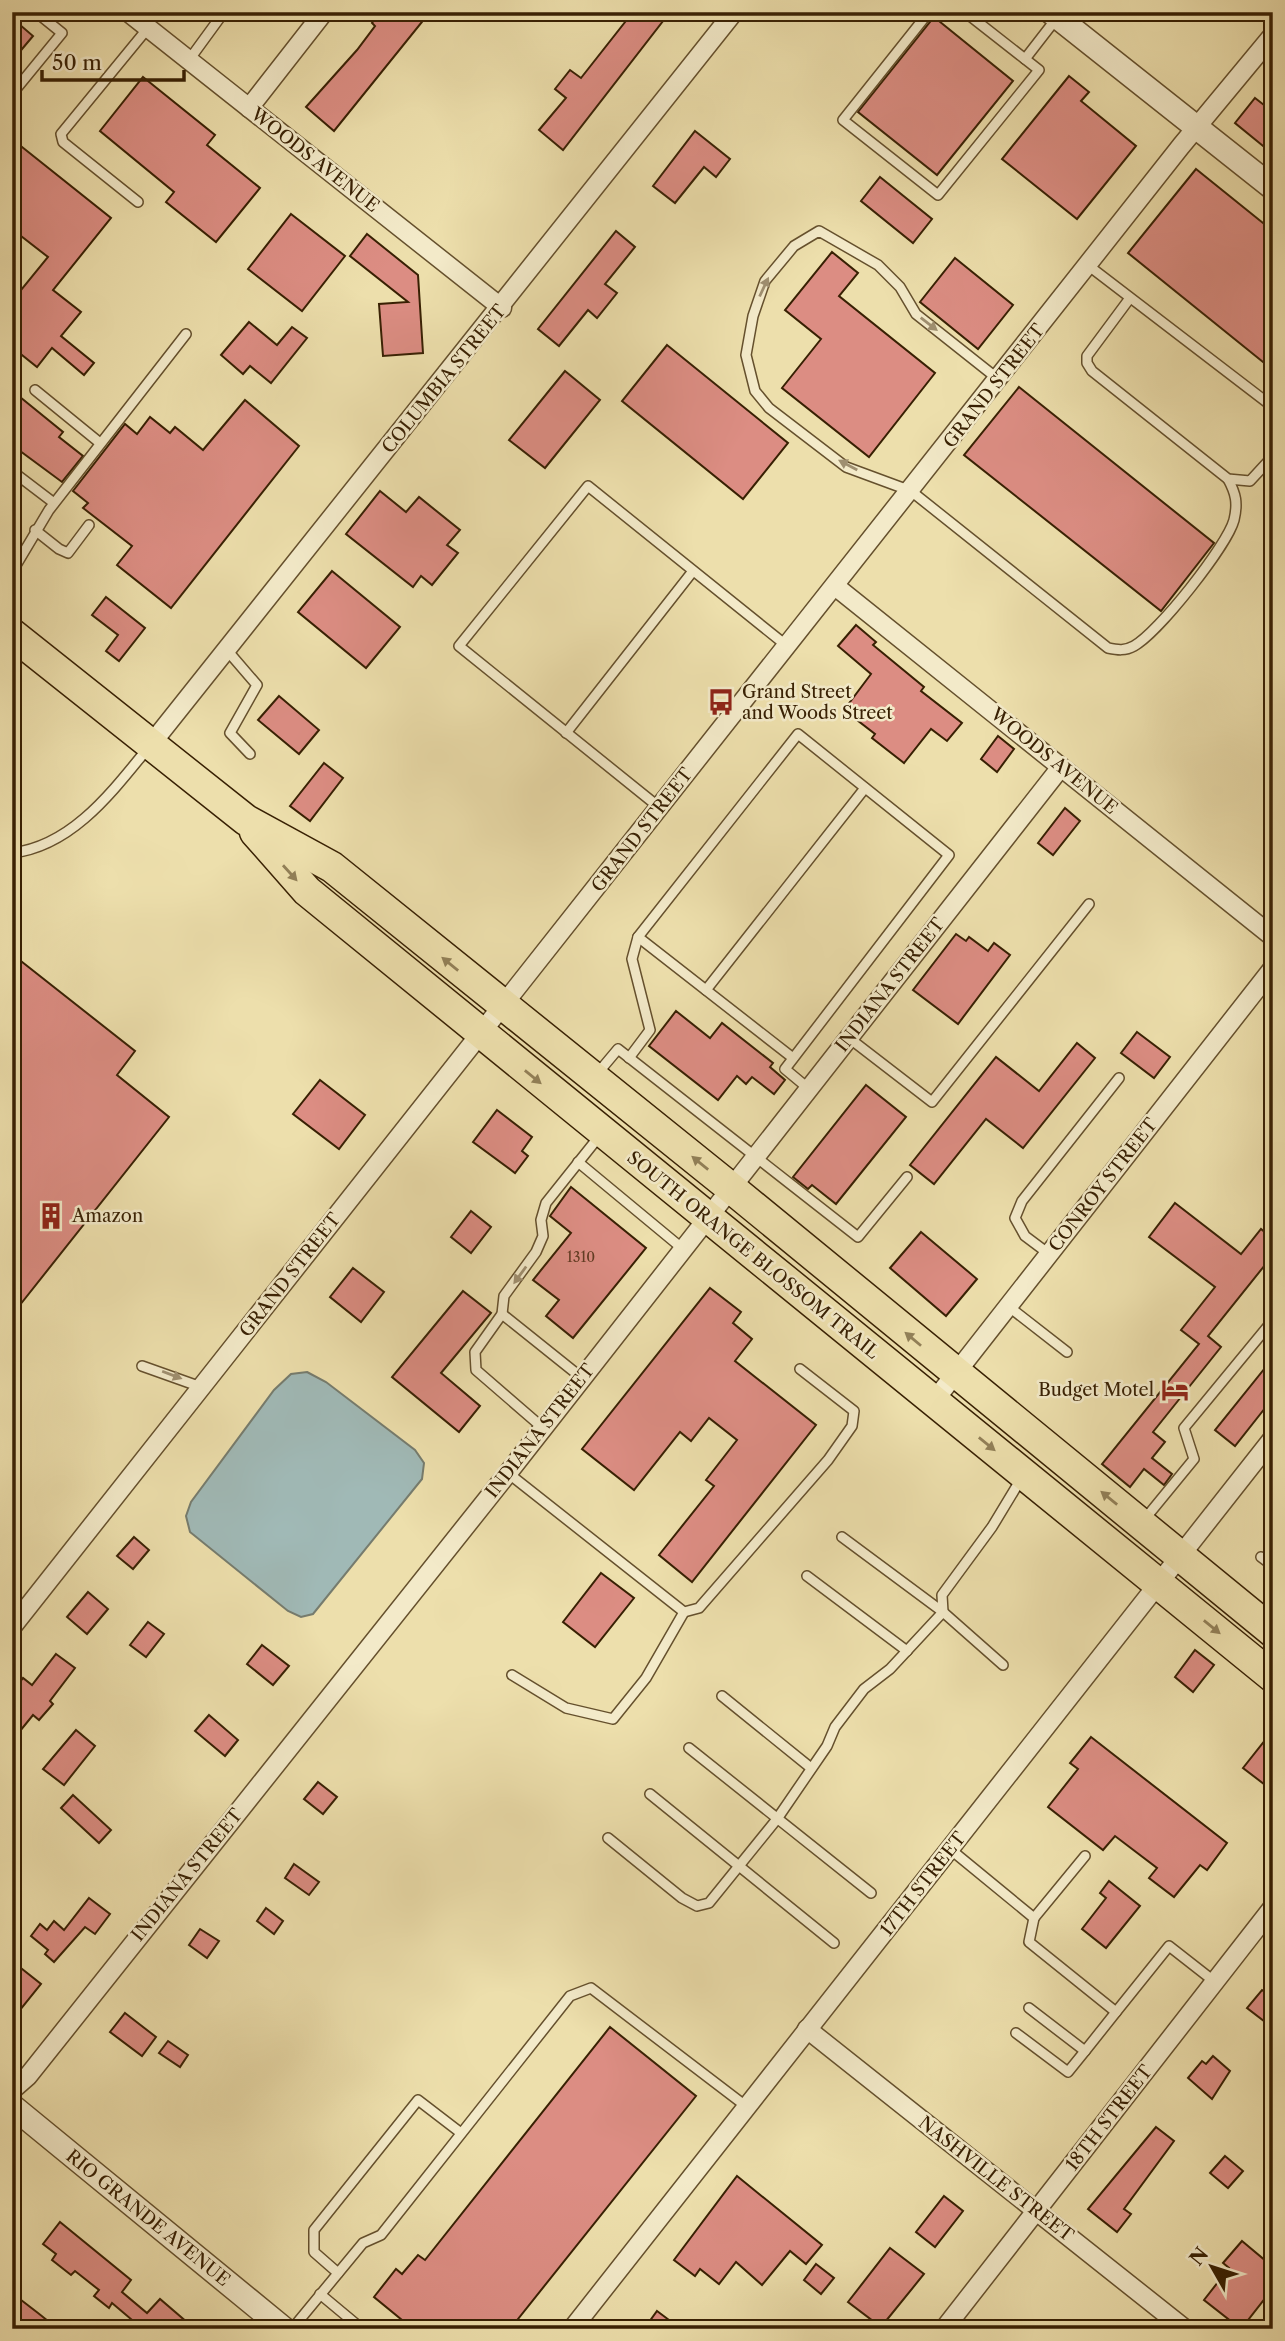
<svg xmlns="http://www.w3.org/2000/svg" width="1285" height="2341" font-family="'Libre Caslon Text',serif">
<rect width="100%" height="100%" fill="#eddfac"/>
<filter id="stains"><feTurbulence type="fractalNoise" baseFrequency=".00286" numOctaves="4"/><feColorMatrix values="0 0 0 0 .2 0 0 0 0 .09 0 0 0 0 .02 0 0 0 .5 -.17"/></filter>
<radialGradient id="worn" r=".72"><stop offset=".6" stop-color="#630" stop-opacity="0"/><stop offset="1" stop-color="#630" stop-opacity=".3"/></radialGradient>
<path fill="#a0b9b6" stroke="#767c6e" stroke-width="2" d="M307 1372 326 1382 415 1450 424 1463 422 1479 313 1614 301 1617 288 1611 190 1532 186 1516 191 1502 274 1390 291 1374Z"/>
<g fill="#dc8d83" stroke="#382003" stroke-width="2">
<path d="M380 12H430L334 131 306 107 357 50 375 26 372 23Z"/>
<path d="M633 12H670L563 150 539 130 566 98 555 89 570 70 581 78Z"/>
<path d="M934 17 1013 81 937 175 858 112Z"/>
<path d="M12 18 33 36 12 61Z"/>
<path d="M1069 76 1089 92 1081 101 1136 146 1077 219 1002 159Z"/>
<path d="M143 77 215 135 207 145 260 188 216 242 166 202 174 192 100 131Z"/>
<path d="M1255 98 1273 112V154L1235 123Z"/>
<path d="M695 131 730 159 716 177 704 167 675 203 653 186Z"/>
<path d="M12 139 111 218 53 290 81 312 61 336 94 363 84 375 52 348 37 367 12 347V301L48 257 12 229Z"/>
<path d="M1196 169 1273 231V370L1128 253Z"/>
<path d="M880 177 932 219 913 243 861 201Z"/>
<path d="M291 214 345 256 302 311 248 269Z"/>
<path d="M616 231 635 247 605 284 617 293 597 318 588 310 559 346 538 329Z"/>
<path d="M367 234 418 275 423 353 383 356 379 304 408 302 350 256Z"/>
<path d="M832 252 858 273 839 296 935 373 869 457 782 388 821 339 785 310Z"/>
<path d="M955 258 1013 305 978 349 920 302Z"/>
<path d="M249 322 277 345 292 327 307 338 271 383 250 366 243 374 221 355Z"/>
<path d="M667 345 788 443 743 499 622 401Z"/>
<path d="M565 371 600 400 545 468 509 440Z"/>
<path d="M1019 387 1214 543 1161 611 964 455Z"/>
<path d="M20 397 63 432 59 437 83 456 62 482 12 445V407Z"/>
<path d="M245 400 299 446 171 608 117 565 132 546 83 508 88 503 73 491 125 424 137 434 150 417 170 433 175 427 203 450Z"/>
<path d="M380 491 406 512 419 497 460 530 447 545 458 553 432 585 421 576 413 587 346 534Z"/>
<path d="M332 571 400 627 366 668 298 612Z"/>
<path d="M106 597 145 628 119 661 106 651 118 635 92 615Z"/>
<path d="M856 625 876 642 873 645 924 687 921 691 962 723 947 741 931 729 904 763 872 738 875 734 844 710 871 674 838 646Z"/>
<path d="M279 696 319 730 299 754 258 720Z"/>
<path d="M998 736 1014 749 997 772 981 759Z"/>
<path d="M324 763 343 778 310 821 290 806Z"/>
<path d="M1065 808 1080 821 1053 855 1038 843Z"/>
<path d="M956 934 966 941 969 937 988 951 994 943 1010 955 958 1024 913 990Z"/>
<path d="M12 954 135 1051 117 1075 169 1117 12 1315Z"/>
<path d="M676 1011 710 1038 722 1023 773 1063 770 1067 785 1080 774 1094 752 1077 746 1084 737 1076 718 1100 649 1046Z"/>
<path d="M1137 1032 1170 1057 1154 1078 1121 1053Z"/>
<path d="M1077 1043 1095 1058 1023 1148 986 1119 934 1184 910 1165 996 1057 1039 1091Z"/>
<path d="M320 1080 365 1115 339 1149 293 1114Z"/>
<path d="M866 1085 906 1117 836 1204 812 1185 808 1189 793 1177Z"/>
<path d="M497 1110 532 1137 522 1151 528 1156 515 1173 473 1142Z"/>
<path d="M571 1187 646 1248 573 1338 546 1316 559 1300 533 1280 571 1233 550 1216Z"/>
<path d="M1175 1203 1241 1254 1261 1229 1273 1239V1255L1208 1336 1221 1347 1153 1432 1165 1442 1152 1458 1172 1474 1164 1485 1144 1469 1130 1487 1102 1464 1199 1344 1181 1330 1215 1287 1149 1237Z"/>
<path d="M471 1211 491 1227 471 1253 451 1237Z"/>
<path d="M921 1232 977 1279 946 1316 890 1268Z"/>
<path d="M353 1268 384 1292 361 1322 330 1297Z"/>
<path d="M710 1288 741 1312 733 1323 752 1339 735 1361 816 1425 692 1582 659 1555 714 1486 706 1480 737 1440 709 1418 691 1441 680 1432 634 1490 582 1449Z"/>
<path d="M463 1291 491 1313 441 1373 480 1406 459 1432 392 1377Z"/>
<path d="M1273 1358V1398L1235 1446 1215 1430Z"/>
<path d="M134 1537 149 1550 133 1569 117 1556Z"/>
<path d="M601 1573 634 1598 595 1647 563 1622Z"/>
<path d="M88 1592 108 1609 87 1634 67 1617Z"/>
<path d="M148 1622 164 1634 146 1657 130 1645Z"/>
<path d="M262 1645 289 1666 273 1685 247 1664Z"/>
<path d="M1195 1650 1214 1665 1193 1692 1175 1677Z"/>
<path d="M56 1654 75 1668 50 1701 53 1704 39 1720 33 1715 12 1741V1691L23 1678 32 1685Z"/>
<path d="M209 1715 238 1740 225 1756 195 1731Z"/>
<path d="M76 1730 95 1746 64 1785 43 1769Z"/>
<path d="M1273 1730V1791L1243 1768Z"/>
<path d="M1091 1737 1227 1843 1207 1870 1200 1865 1174 1897 1149 1878 1157 1868 1115 1836 1103 1850 1048 1807 1078 1769 1070 1763Z"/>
<path d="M318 1782 337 1797 323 1814 304 1799Z"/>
<path d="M73 1795 111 1830 99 1843 61 1808Z"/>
<path d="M294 1864 319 1882 309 1895 285 1878Z"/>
<path d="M1109 1881 1140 1906 1106 1948 1082 1929 1106 1898 1100 1893Z"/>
<path d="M89 1898 110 1914 95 1934 85 1927 54 1962 45 1954 48 1950 31 1936 40 1924 47 1930 54 1921 64 1930Z"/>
<path d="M266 1908 283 1921 274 1934 257 1921Z"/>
<path d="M200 1929 219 1941 207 1958 189 1945Z"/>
<path d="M12 1961 41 1984 12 2020Z"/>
<path d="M1262 1990 1273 1998V2028L1247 2008Z"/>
<path d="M125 2013 156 2037 142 2056 110 2032Z"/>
<path d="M610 2027 696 2096 510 2329H413L374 2297 396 2269 402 2274 418 2255 425 2260Z"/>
<path d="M168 2041 188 2055 180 2067 159 2053Z"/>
<path d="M1213 2056 1230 2071 1212 2099 1188 2078 1202 2061 1206 2064Z"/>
<path d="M1156 2127 1174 2141 1124 2209 1131 2214 1117 2232 1088 2209Z"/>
<path d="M1225 2156 1243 2171 1228 2188 1210 2173Z"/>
<path d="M737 2176 822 2245 806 2264 790 2251 762 2285 736 2262 719 2284 700 2269 695 2276 674 2260Z"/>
<path d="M944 2196 963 2211 935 2247 916 2232Z"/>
<path d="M60 2222 131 2280 122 2292 147 2313 160 2299 195 2329H134L138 2325 112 2303 109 2308 94 2296 99 2290 75 2271 71 2275 52 2260 56 2254 43 2244Z"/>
<path d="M1242 2241 1273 2267V2288L1241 2329 1204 2300 1229 2268 1223 2263Z"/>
<path d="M890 2248 924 2274 881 2327 848 2302Z"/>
<path d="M816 2264 834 2278 821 2294 804 2280Z"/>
<path d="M12 2293 38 2313 58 2329H12Z"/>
<path d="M657 2311 681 2329H644Z"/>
</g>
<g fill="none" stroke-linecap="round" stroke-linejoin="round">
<defs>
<g id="service">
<path d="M929 12 843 120 938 195 1039 70 1025 59 1056 19"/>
<path d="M965 12 1025 59"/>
<path d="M189 60 224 12"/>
<path d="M12 94 62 33 36 12"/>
<path d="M138 202 63 142 61 134 148 28"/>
<path d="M1089 266 1273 407"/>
<path d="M1130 298 1087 356V363L1092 371 1228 479 1250 481 1273 456"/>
<path d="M998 379 916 314 900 287 878 265 819 231 794 246 765 281 753 316 746 355 755 391 769 408 846 467 911 491 1108 648C1118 650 1125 651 1134 646 1158 633 1227 546 1234 520 1238 503 1236 494 1228 479"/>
<path d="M35 390 100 443"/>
<path d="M12 471 54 503"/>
<path d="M35 530 59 549 68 553 89 525"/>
<path d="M12 572 49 510 186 334"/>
<path d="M226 649 257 685 230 733 250 754"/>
<path d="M566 733 693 571"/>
<path d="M660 808 459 646 588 486 787 646"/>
<path d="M12 853C72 846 112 792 148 748"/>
<path d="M638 937 793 1058"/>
<path d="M706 990 865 788"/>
<path d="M849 1038 932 1102 1089 904"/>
<path d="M629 1058 650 1030 632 959 638 937 798 734 949 855 785 1069 809 1089"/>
<path d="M597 1074 618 1049 858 1237 907 1177"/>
<path d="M578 1162 683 1249"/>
<path d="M1049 1254 1025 1236 1015 1218 1022 1201 1119 1078"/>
<path d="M1008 1306 1067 1352"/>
<path d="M502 1314 582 1378"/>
<path d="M142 1366 201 1387"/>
<path d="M543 1428 476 1370 475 1352 502 1314 504 1296 536 1252 543 1236 541 1220 546 1203 601 1134"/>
<path d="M508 1473 684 1612 699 1608 828 1460 852 1426 854 1411 800 1369"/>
<path d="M1144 1520 1194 1459 1184 1428 1273 1320"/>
<path d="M842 1537 943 1612 1003 1665"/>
<path d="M1261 1557 1273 1566"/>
<path d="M807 1576 907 1651"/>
<path d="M512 1675 566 1708 613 1719 646 1678 684 1612"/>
<path d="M722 1696 811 1768"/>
<path d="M689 1748 871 1893"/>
<path d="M650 1794 834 1943"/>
<path d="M608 1838 682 1898 697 1906 709 1903 777 1819 827 1746 835 1727 864 1689 890 1669 943 1612 942 1595 992 1527 1021 1479"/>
<path d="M950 1849 1034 1918 1085 1856"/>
<path d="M1034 1918 1029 1942 1116 2012 1169 1946 1215 1982"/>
<path d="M1029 2008 1085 2051 1116 2012"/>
<path d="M1016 2033 1068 2072 1085 2051"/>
<path d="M338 2273 314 2252V2230L418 2100 461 2133"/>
<path d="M320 2294 362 2329"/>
<path d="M292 2329 363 2243 381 2235 570 1996 591 1988 747 2107"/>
</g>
<g id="minor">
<path d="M128 12 502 308"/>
<path d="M249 108 324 12"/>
<path d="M835 586 1273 937"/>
<path d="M152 743 734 12"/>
<path d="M934 1401 1273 968"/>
<path d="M12 1627 1181 146 1273 35"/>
<path d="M807 2029 1185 2329"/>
<path d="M12 2090 28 2076 508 1473 1061 767"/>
<path d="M572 2329 1273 1438"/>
<path d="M944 2329 1273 1907"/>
</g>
<g id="tertiary">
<path d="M1051 12 1273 188"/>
<path d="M12 2106 284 2329"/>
</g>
<g id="primary">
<path d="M12 634 246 820 332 867 731 1188 1273 1632"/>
<path d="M255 832 307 891 1273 1677"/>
</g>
</defs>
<use href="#service" stroke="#65502d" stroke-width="12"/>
<use href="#minor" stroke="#65502d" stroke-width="21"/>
<use href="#tertiary" stroke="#65502d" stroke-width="26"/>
<use href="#primary" stroke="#382003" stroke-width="33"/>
<use href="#service" stroke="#f3eac9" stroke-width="9"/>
<use href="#minor" stroke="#f3eac9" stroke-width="18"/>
<use href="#tertiary" stroke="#f3eac9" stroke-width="23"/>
<use href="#primary" stroke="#eddfac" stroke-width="30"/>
</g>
<defs><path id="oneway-solid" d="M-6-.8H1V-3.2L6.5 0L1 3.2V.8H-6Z" transform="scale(1.75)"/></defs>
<g fill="#9f8f70">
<use href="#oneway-solid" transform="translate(764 287) rotate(-65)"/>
<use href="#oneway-solid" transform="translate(929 324) rotate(38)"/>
<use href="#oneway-solid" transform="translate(848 465) rotate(-152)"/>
<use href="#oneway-solid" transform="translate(520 1275) rotate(126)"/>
<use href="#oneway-solid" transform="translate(172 1375) rotate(21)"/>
</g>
<g fill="#928058">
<use href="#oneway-solid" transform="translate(290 873) rotate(48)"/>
<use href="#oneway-solid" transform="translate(450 964) rotate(-141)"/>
<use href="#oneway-solid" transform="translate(533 1077) rotate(39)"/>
<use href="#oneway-solid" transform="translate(700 1163) rotate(-141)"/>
<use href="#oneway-solid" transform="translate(913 1339) rotate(-140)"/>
<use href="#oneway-solid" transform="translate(987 1444) rotate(39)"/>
<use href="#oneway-solid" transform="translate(1109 1498) rotate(-141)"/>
<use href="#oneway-solid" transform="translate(1212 1627) rotate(39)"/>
</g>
<defs>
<symbol id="bus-bare" viewBox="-9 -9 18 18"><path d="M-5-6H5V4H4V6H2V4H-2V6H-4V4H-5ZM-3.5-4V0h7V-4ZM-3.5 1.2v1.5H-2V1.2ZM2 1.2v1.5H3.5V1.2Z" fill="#8f2418" stroke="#f3eac9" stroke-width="2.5" paint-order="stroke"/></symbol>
<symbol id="building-bare" viewBox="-9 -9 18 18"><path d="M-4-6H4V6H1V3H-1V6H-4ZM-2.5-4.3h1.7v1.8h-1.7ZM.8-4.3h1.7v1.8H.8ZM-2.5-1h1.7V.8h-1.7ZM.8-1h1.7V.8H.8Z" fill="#8f2418" stroke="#f3eac9" stroke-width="2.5" paint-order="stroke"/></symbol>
<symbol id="hotel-bare" viewBox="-9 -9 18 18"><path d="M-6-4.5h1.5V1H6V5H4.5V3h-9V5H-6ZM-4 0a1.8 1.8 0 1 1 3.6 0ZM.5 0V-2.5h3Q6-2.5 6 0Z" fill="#8f2418" stroke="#f3eac9" stroke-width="2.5" paint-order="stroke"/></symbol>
</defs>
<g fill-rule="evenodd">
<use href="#bus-bare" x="702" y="683" width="38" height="38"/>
<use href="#building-bare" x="32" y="1197" width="38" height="38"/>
<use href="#hotel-bare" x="1156" y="1371" width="38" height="38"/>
</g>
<g text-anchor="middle" stroke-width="5" stroke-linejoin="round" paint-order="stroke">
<g font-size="14" fill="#613b23">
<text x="581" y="1262">1310</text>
</g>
<g font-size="18" fill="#382003" stroke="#f3eac9">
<text transform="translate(315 160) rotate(38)" y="6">WOODS AVENUE</text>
<text transform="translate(444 379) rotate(-51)" y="6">COLUMBIA STREET</text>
<text transform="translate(994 386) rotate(-52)" y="6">GRAND STREET</text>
<text transform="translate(1054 761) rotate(39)" y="6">WOODS AVENUE</text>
<text transform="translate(642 830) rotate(-52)" y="6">GRAND STREET</text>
<text transform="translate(890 985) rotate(-52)" y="6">INDIANA STREET</text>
<text transform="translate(1103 1185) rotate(-52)" y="6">CONROY STREET</text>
<text transform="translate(753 1255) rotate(39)" y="6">SOUTH ORANGE BLOSSOM TRAIL</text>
<text transform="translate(290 1275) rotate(-52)" y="6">GRAND STREET</text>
<text transform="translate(540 1431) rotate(-52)" y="6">INDIANA STREET</text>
<text transform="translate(187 1875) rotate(-51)" y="6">INDIANA STREET</text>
<text transform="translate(923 1884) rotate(-52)" y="6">17TH STREET</text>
<text transform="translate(1109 2118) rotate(-52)" y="6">18TH STREET</text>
<text transform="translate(996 2179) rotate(38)" y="6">NASHVILLE STREET</text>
<text transform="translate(148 2218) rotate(39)" y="6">RIO GRANDE AVENUE</text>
</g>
<g font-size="18" fill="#382003" stroke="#f3eac9" text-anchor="start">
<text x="742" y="698">Grand Street<tspan x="742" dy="21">and Woods Street</tspan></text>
<text x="72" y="1222">Amazon</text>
<text x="1154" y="1396" text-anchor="end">Budget Motel</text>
</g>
</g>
<rect width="1285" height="2341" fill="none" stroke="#eddfac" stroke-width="42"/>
<rect x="14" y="14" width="1257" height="2313" fill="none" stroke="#382003" stroke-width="3.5"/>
<rect x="21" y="21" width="1243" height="2299" fill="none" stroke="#382003" stroke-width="2"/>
<g transform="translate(1212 2267) rotate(309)" stroke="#f3eac9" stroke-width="5" paint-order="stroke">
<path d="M0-5L12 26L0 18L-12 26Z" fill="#382003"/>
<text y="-10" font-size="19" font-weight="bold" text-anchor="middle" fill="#382003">N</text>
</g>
<path d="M42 70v10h142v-10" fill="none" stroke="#382003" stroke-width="3.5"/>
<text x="52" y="70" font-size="21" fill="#382003" stroke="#f3eac9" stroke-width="5" paint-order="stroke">50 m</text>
<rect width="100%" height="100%" filter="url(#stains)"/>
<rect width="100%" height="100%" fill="url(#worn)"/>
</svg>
